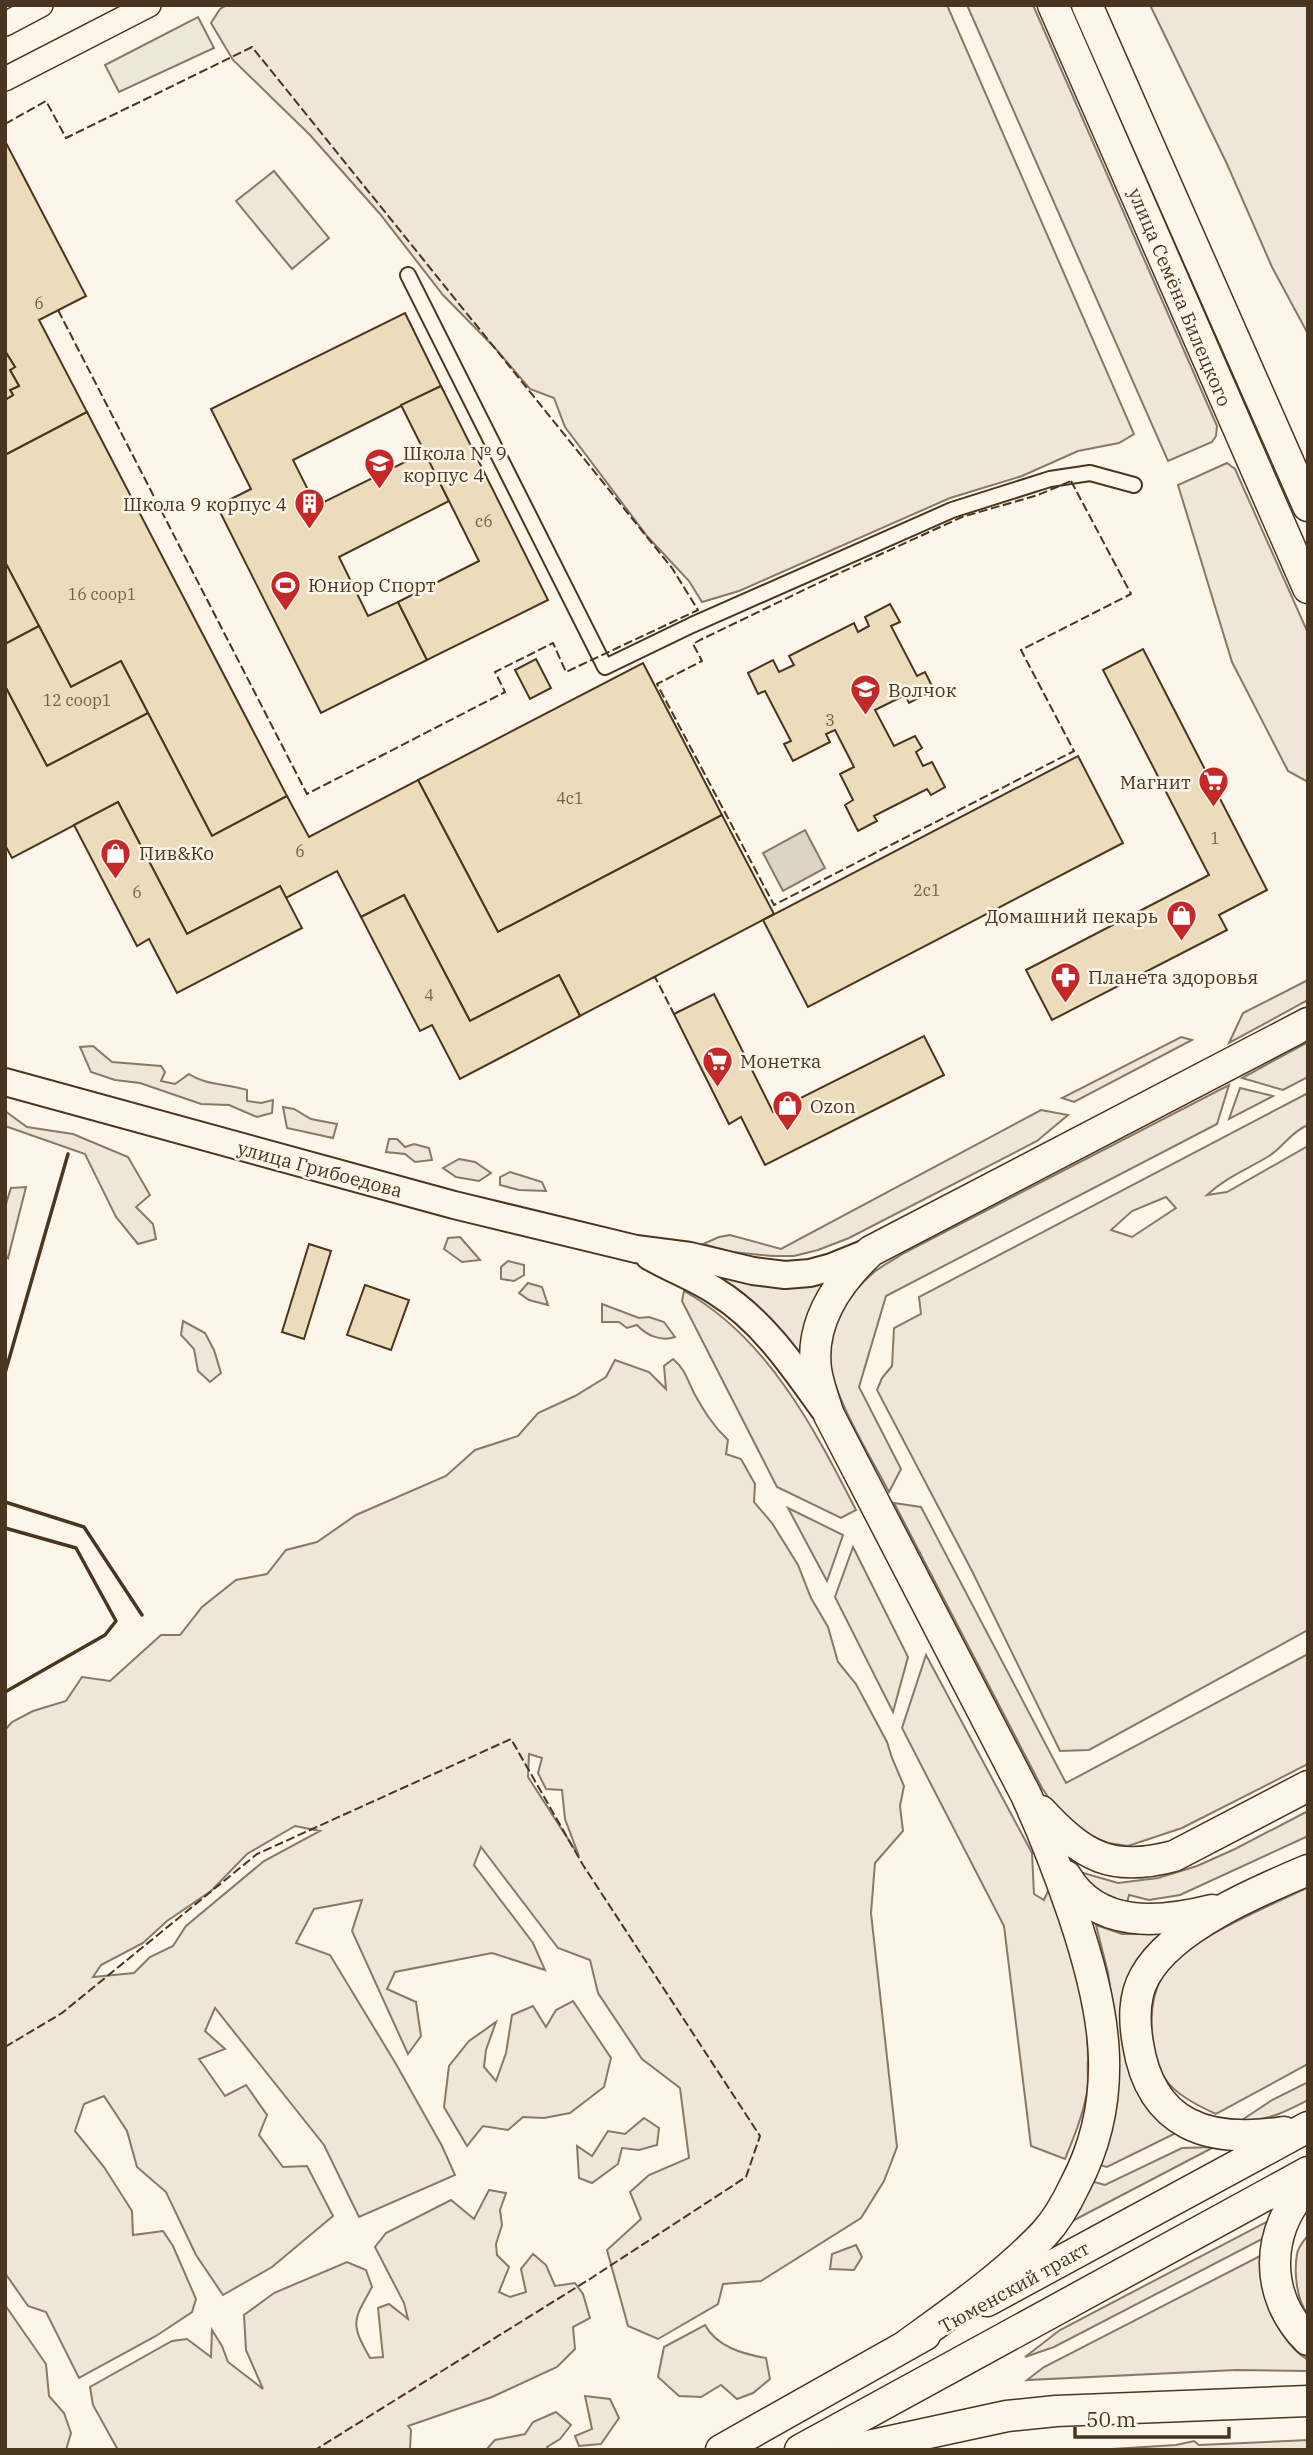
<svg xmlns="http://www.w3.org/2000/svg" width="1313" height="2455" font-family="'IBM Plex Serif',serif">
<rect width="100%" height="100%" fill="#fbf6e9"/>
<g fill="#ede6d9" stroke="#887966" stroke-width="2" fill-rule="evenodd">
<path d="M227 5H947L1134 434 1119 443 1078 451 1022 476 950 498 739 591 702 602 689 581 647 536 565 427 554 398 530 389 495 348 443 295 380 214 310 135 233 60 211 23 220 9Z"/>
<path d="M967 5H1033L1217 426 1216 436 1212 442 1168 461Z"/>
<path d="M1150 5H1308V334L1272 267 1227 164Z"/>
<path d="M274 171 329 238 292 269 236 201Z"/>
<path d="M1227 463 1235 469 1308 633V782L1288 771 1232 662 1178 485Z"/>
<path d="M1308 980V1000L1229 1043 1243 1013Z"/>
<path d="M1181 1037 1192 1040 1074 1102 1062 1098Z"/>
<path d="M1308 1042V1077L1283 1090 1242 1078Z"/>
<path d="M93 1046 112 1062 161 1066 165 1072 161 1081 175 1084 189 1074C205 1085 228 1084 247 1090V1101L261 1103 273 1100 272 1113 257 1117 229 1105 201 1104 140 1083 115 1080 91 1072 80 1047Z"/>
<path d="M1229 1085 1217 1124 886 1296 859 1387 901 1469 889 1492C872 1459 826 1386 829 1350 831 1320 850 1293 873 1273 882 1265 894 1260 904 1253Z"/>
<path d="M1240 1088 1273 1096 1229 1119Z"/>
<path d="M1308 1093V1125C1292 1131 1283 1147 1269 1156 1248 1169 1226 1177 1207 1195L1227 1192 1308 1146V1630L1089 1750 1060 1751 972 1571 877 1390 882 1378 892 1366 894 1328 921 1314 919 1297ZM1166 1197 1176 1208 1132 1237 1111 1230 1132 1211Z"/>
<path d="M283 1107 294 1109 311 1119 337 1124 333 1138 287 1128Z"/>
<path d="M1041 1110 1068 1115 1037 1141 849 1238 818 1250 794 1256H772L732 1252 703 1244 719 1237 730 1235 781 1249Z"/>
<path d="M5 1111 27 1127 73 1134 128 1157 150 1195 136 1207 153 1224 156 1239 138 1244 116 1217 85 1154 5 1126Z"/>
<path d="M389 1139H397L405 1147 414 1144 429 1148 432 1160 415 1162 405 1154 386 1152Z"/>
<path d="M459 1159 475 1162 491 1173 479 1181 456 1177 443 1168Z"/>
<path d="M510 1172 542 1182 546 1191 519 1190 500 1185V1177Z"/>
<path d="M460 1237 480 1260 462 1262 444 1249 448 1238Z"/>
<path d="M508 1261 524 1265V1275L514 1281 501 1279V1267Z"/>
<path d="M704 1268 830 1277 806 1365 750 1300Z"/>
<path d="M528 1283 542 1287 548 1305 529 1300 519 1293Z"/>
<path d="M684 1291C767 1337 814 1428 856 1510L841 1518 777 1487 682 1301Z"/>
<path d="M602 1304 639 1318 649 1317 664 1322 675 1337C661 1342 646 1335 637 1325L627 1328 619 1322H602Z"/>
<path d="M183 1321 205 1333 214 1350 221 1373 210 1382 198 1371 194 1349 181 1335Z"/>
<path d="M673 1359C685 1369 687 1379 694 1393 704 1411 713 1426 728 1440L726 1454 741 1459 755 1484 754 1502 772 1523 798 1565 811 1598 828 1627 838 1662 856 1684 887 1742 892 1758 904 1786 900 1806 903 1831 875 1863 871 1913 897 2147 884 2181 861 2218 761 2281 723 2284 718 2304 658 2339 628 2326 607 2250 641 2219 630 2192 649 2175 689 2158 680 2088 642 2059 598 1993 590 1960 558 1948 481 1847 474 1865 533 1943 545 1970 492 1953 395 1972 387 1989 416 2002 421 2036 408 2054 352 1931 362 1900 314 1909 296 1943 330 1955 396 2064 442 2146 455 2175 359 2217 324 2145 215 2008 205 2031 225 2049 199 2059 225 2096 246 2085 267 2115 259 2135 283 2167 307 2166 333 2216 272 2267 223 2295 196 2255 166 2192 137 2167 127 2131 104 2096 84 2104 75 2131 104 2167 132 2211 133 2235 163 2231 173 2246 196 2299 192 2312 156 2336 79 2378 46 2312 28 2306 5 2273V1730L12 1722 33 1711 66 1701 82 1677 110 1681 161 1635H180L202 1607 236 1580 267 1574 286 1550 317 1542 356 1515 446 1476 475 1450 518 1436 538 1413 575 1396 606 1377 615 1360 649 1372 666 1389 664 1366ZM529 1754 542 1758 538 1773 546 1789 562 1790 565 1819 579 1856 528 1777ZM295 1826 320 1831 264 1861 186 1926 173 1946 150 1957 134 1973 93 1977 101 1965 143 1943 167 1921 211 1891 247 1854Z"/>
<path d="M894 1503 921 1507 1066 1783 1308 1654V1764L1182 1828 1128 1846 1108 1843 1084 1833 1064 1820 1042 1788Z"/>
<path d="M788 1508 843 1535 827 1581Z"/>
<path d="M853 1547 908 1657 893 1712 835 1597Z"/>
<path d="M926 1655 1032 1853 1034 1894 1044 1900 1050 1886C1072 1941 1088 1999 1088 2059 1087 2070 1089 2081 1087 2092 1083 2115 1074 2137 1065 2159L1031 2146 1004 1926 902 1728Z"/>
<path d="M1308 1811V1836L1180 1895 1149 1900 1129 1895 1127 1903 1092 1889 1080 1872 1118 1883 1158 1878 1197 1866 1235 1849Z"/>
<path d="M1308 1887V2064L1216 2114C1181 2098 1157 2084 1153 2043 1150 2020 1151 1995 1163 1975 1187 1938 1267 1908 1308 1887Z"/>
<path d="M1096 1925 1122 1934H1167L1126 2018 1180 2131 1107 2167 1095 2164 1116 2031 1108 1973Z"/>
<path d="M573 2001 611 2058 604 2087 570 2113 544 2118 523 2117 508 2130 483 2126 467 2146 444 2107 449 2066 469 2041 496 2022 486 2050 484 2067 496 2081 506 2053 512 2015 533 2006 546 2027 556 2010Z"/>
<path d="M1308 2082V2100C1283 2113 1270 2120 1242 2120L1272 2100Z"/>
<path d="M644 2118 659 2128 657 2145 639 2150 622 2148 618 2164 592 2183 579 2178 577 2146 592 2156 608 2131 625 2134Z"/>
<path d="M1214 2147 1061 2227 1087 2180 1105 2185 1182 2148Z"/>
<path d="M489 2190 506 2193 500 2210 502 2225 496 2244 497 2255 509 2267 499 2292 510 2297 526 2292 521 2269 533 2254 546 2265 555 2286 575 2283 583 2294 590 2318 573 2327 575 2349 557 2367 492 2397 408 2426 411 2430 410 2450H118L93 2405 90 2387 172 2341 187 2339 211 2357 212 2330 222 2346 228 2362 263 2389 246 2350 244 2315 274 2293 347 2262 366 2270 372 2287C353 2321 350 2323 370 2358L383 2357 378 2308 389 2304 408 2319 404 2303 375 2247 386 2233 451 2200 474 2219Z"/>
<path d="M1274 2218 1266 2237 1054 2347 1025 2357 1060 2330Z"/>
<path d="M1308 2235V2314C1296 2300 1294 2271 1297 2254 1298 2247 1304 2241 1308 2235Z"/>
<path d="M856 2245 862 2257 854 2270 830 2269 832 2254Z"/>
<path d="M1266 2253C1266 2266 1264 2279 1265 2292 1267 2315 1288 2348 1308 2360V2371L1236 2370 1027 2380 1044 2367Z"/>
<path d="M5 2305 46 2364 49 2396 64 2413 71 2433 66 2450H5Z"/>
<path d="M705 2325C717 2347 743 2354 766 2358L770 2379 753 2393 737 2399 721 2385 701 2397 679 2396 658 2377 664 2347Z"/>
<path d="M585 2396 610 2399 619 2418 601 2444 579 2446 575 2436 592 2429Z"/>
<path d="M556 2412 571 2425 560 2439 547 2447 549 2450H486L495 2440 525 2434 533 2422Z"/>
<path d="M1308 2440V2450H1096L1176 2445 1194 2441 1199 2445Z"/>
</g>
<g fill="#ede7d9" stroke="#887966" stroke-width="2">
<path d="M198 17 214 48 119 92 105 65Z"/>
<path d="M26 1187 8 1258 5 1255V1207L11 1188Z"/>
</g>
<path fill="#dcd4c6" stroke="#887966" stroke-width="2" d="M805 830 825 868 783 891 763 853Z"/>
<g fill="#ecdcbc" stroke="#4a3520" stroke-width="2">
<path d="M5 141 86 296 39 320 87 412 5 455V400L13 395 10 390 19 386 10 370 15 367 5 351Z"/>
<path d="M405 313 441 386 293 460 316 506 425 452 449 501 339 557 368 616 398 602 427 660 321 713 217 506 251 489 211 409Z"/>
<path d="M5 351 15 367 10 370 19 386 10 390 13 395 5 400Z"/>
<path d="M441 386 548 600 427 660 398 602 479 561 401 405Z"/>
<path d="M87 412 287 796 212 836 121 661 71 687 5 562V455Z"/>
<path d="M5 562 39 626 5 644Z"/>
<path d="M890 604 900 622 891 626 917 676 925 672 934 690 909 703 905 695 875 710 894 746 915 736 922 748 916 752 923 766 932 762 945 787 931 795 927 789 874 816 877 821 858 831 845 805 853 800 840 774 854 767 835 730 826 734 830 742 793 761 784 744 791 741 765 691 758 694 748 673 773 660 779 672 794 665 789 656 854 623 858 632 869 626 865 617Z"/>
<path d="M39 626 71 687 121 661 148 713 47 766 5 686V644Z"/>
<path d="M1143 649 1267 890 1219 915 1227 930 1052 1020 1026 970 1209 875 1103 670Z"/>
<path d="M536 659 551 688 530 699 515 670Z"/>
<path d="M643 663 722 815 498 932 418 780Z"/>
<path d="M5 686 47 766 148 713 212 836 287 796 309 837 418 780 498 932 722 815 774 914 580 1016 559 975 470 1021 404 895 361 917 337 871 286 898 280 886 187 934 118 802 12 858 5 845Z"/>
<path d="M1078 756 1123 843 808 1007 763 920Z"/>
<path d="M118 802 187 934 280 886 302 928 177 993 149 939 137 946 74 825Z"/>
<path d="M404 895 470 1021 559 975 580 1016 460 1079 432 1025 420 1031 361 917Z"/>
<path d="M714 994 773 1112 924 1036 944 1075 765 1165 741 1117 729 1124 674 1014Z"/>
<path d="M309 1244 331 1251 304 1339 282 1332Z"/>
<path d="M365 1285 409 1300 391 1350 347 1335Z"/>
</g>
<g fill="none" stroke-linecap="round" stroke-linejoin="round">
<defs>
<path id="pedestrian" d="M408 275 605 667 692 625 952 510 1050 479 1090 473 1134 485"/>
<g id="tertiary">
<path d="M5 24 41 5"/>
<path d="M5 79 149 5"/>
</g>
<g id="secondary">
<path d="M5 1082 454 1205 636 1249 690 1256 753 1271 785 1275 810 1273 832 1267 869 1252"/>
<path d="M649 1256C671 1269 696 1278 717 1292 762 1320 793 1366 823 1408"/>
</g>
<g id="primary">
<path d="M1053 5 1308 588"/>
<path d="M1087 5 1308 506"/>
<path d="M1041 1811C1083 1856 1111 1873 1174 1856L1308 1786"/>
<path d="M1066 1876C1097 1929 1160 1923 1212 1910"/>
<path d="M1284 2132C1209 2144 1151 2126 1138 2044 1134 2021 1133 1997 1145 1976 1172 1927 1258 1891 1308 1870"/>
<path d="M1308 2185C1265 2230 1263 2295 1308 2340"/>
<path d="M987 2301 1308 2127"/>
<path d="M908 2344C955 2310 1004 2276 1044 2234 1057 2220 1067 2202 1075 2185 1123 2094 1104 2006 1073 1914 1059 1873 1044 1834 1026 1795L829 1415C824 1400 818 1384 816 1369 810 1322 839 1281 871 1251L1308 1023"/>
<path d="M721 2450 925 2335"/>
<path d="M800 2450 1308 2172"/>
<path d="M850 2450 1007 2416 1056 2411 1308 2401"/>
</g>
</defs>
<use href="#pedestrian" stroke="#4a3520" stroke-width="18"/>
<use href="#tertiary" stroke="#4a3520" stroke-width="26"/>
<use href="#secondary" stroke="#4a3520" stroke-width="30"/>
<use href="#primary" stroke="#4a3520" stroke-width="33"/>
<use href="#pedestrian" stroke="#fbf6e9" stroke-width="14"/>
<use href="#tertiary" stroke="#fbf6e9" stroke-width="23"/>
<use href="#secondary" stroke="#fbf6e9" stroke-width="26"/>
<use href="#primary" stroke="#fbf6e9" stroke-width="30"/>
<g stroke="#4a3520" stroke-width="2" stroke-dasharray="9 3.5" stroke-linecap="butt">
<path d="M5 124 46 101 66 138 252 47 672 568 698 610 566 672 553 643 495 672 505 692 307 794 58 310 61 309"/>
<path d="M1071 481 1131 594 1021 650 1074 751 774 905 657 684 702 661 693 644 700 640 833 576 962 517 1038 495Z"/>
<path d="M652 978 655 977 674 1014"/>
<path d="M5 2047 62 2013 257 1854 511 1739 583 1865 760 2136 746 2177 593 2277 315 2450"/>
</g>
<g stroke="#4a3520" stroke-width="3.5">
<path d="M5 1373 68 1154"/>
<path d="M5 1502 84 1527 142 1615"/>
<path d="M5 1528 76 1548 116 1621 105 1635 5 1692"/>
</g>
</g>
<defs>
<symbol id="school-pin" viewBox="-11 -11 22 30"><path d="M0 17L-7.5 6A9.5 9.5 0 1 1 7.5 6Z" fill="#c62828" stroke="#fbf6e9"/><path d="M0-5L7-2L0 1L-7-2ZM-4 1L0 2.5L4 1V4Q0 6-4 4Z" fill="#fff"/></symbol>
<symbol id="building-pin" viewBox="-11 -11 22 30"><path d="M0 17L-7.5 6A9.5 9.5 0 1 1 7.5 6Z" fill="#c62828" stroke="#fbf6e9"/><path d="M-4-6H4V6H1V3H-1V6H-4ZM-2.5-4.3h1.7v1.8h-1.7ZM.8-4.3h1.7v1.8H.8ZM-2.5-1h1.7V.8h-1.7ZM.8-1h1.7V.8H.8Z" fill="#fff"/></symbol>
<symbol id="stadium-pin" viewBox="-11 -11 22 30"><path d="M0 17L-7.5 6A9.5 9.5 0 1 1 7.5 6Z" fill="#c62828" stroke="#fbf6e9"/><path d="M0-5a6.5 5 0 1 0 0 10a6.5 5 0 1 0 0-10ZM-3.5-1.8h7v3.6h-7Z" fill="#fff"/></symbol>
<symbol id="supermarket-pin" viewBox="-11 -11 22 30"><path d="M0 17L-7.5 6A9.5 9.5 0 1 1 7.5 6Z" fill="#c62828" stroke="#fbf6e9"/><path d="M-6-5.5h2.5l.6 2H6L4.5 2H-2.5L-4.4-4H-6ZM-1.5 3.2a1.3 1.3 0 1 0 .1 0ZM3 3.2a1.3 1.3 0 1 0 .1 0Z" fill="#fff"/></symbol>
<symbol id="shop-pin" viewBox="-11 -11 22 30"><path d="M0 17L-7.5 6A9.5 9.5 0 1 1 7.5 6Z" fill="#c62828" stroke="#fbf6e9"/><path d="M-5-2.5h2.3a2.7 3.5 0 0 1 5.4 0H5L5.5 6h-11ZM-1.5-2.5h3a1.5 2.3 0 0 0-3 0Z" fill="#fff"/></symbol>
<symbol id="pharmacy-pin" viewBox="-11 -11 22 30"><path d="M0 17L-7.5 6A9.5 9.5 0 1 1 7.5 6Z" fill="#c62828" stroke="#fbf6e9"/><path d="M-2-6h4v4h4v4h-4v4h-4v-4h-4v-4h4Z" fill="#fff"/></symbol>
</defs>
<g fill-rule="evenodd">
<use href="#school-pin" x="362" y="446" width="35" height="47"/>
<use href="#building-pin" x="292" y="486" width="35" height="47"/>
<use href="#stadium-pin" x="268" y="568" width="35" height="47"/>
<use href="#school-pin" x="848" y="672" width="35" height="47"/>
<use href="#supermarket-pin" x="1196" y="764" width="35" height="47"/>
<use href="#shop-pin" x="98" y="836" width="35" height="47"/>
<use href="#shop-pin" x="1164" y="898" width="35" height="47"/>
<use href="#pharmacy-pin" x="1048" y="960" width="35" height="47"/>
<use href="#supermarket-pin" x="700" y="1044" width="35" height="47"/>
<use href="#shop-pin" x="770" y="1088" width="35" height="47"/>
</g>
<g text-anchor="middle" stroke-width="5" stroke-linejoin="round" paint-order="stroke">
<g font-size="16" fill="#725f47">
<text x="39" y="309">6</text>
<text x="484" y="527">с6</text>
<text x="102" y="600">16 соор1</text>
<text x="77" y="706">12 соор1</text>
<text x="830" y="726">3</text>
<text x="570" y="804">4с1</text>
<text x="1215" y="844">1</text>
<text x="300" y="857">6</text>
<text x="927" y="896">2с1</text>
<text x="137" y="898">6</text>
<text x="429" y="1001">4</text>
</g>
<g font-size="19" fill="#4a3520" stroke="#fbf6e9">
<text transform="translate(1180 297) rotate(67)" y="7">улица Семёна Билецкого</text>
<text transform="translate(320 1169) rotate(15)" y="7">улица Грибоедова</text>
<text transform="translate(1014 2287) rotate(-29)" y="7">Тюменский тракт</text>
</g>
<g font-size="19" fill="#4a3520" stroke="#fbf6e9" text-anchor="start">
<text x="403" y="460">Школа № 9<tspan x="403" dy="22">корпус 4</tspan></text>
<text x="287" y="511" text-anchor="end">Школа 9 корпус 4</text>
<text x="308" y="592">Юниор Спорт</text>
<text x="888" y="697">Волчок</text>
<text x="1191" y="789" text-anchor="end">Магнит</text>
<text x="139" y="860">Пив&amp;Ко</text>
<text x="1158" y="923" text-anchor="end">Домашний пекарь</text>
<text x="1088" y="984">Планета здоровья</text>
<text x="740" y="1068">Монетка</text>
<text x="810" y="1113">Ozon</text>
</g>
</g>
<rect width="1313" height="2455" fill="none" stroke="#4a3520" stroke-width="14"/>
<path d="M1075 2427v10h154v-10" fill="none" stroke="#4a3520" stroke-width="3.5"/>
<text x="1086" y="2427" font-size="21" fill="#4a3520" stroke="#fbf6e9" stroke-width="5" paint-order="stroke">50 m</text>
</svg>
